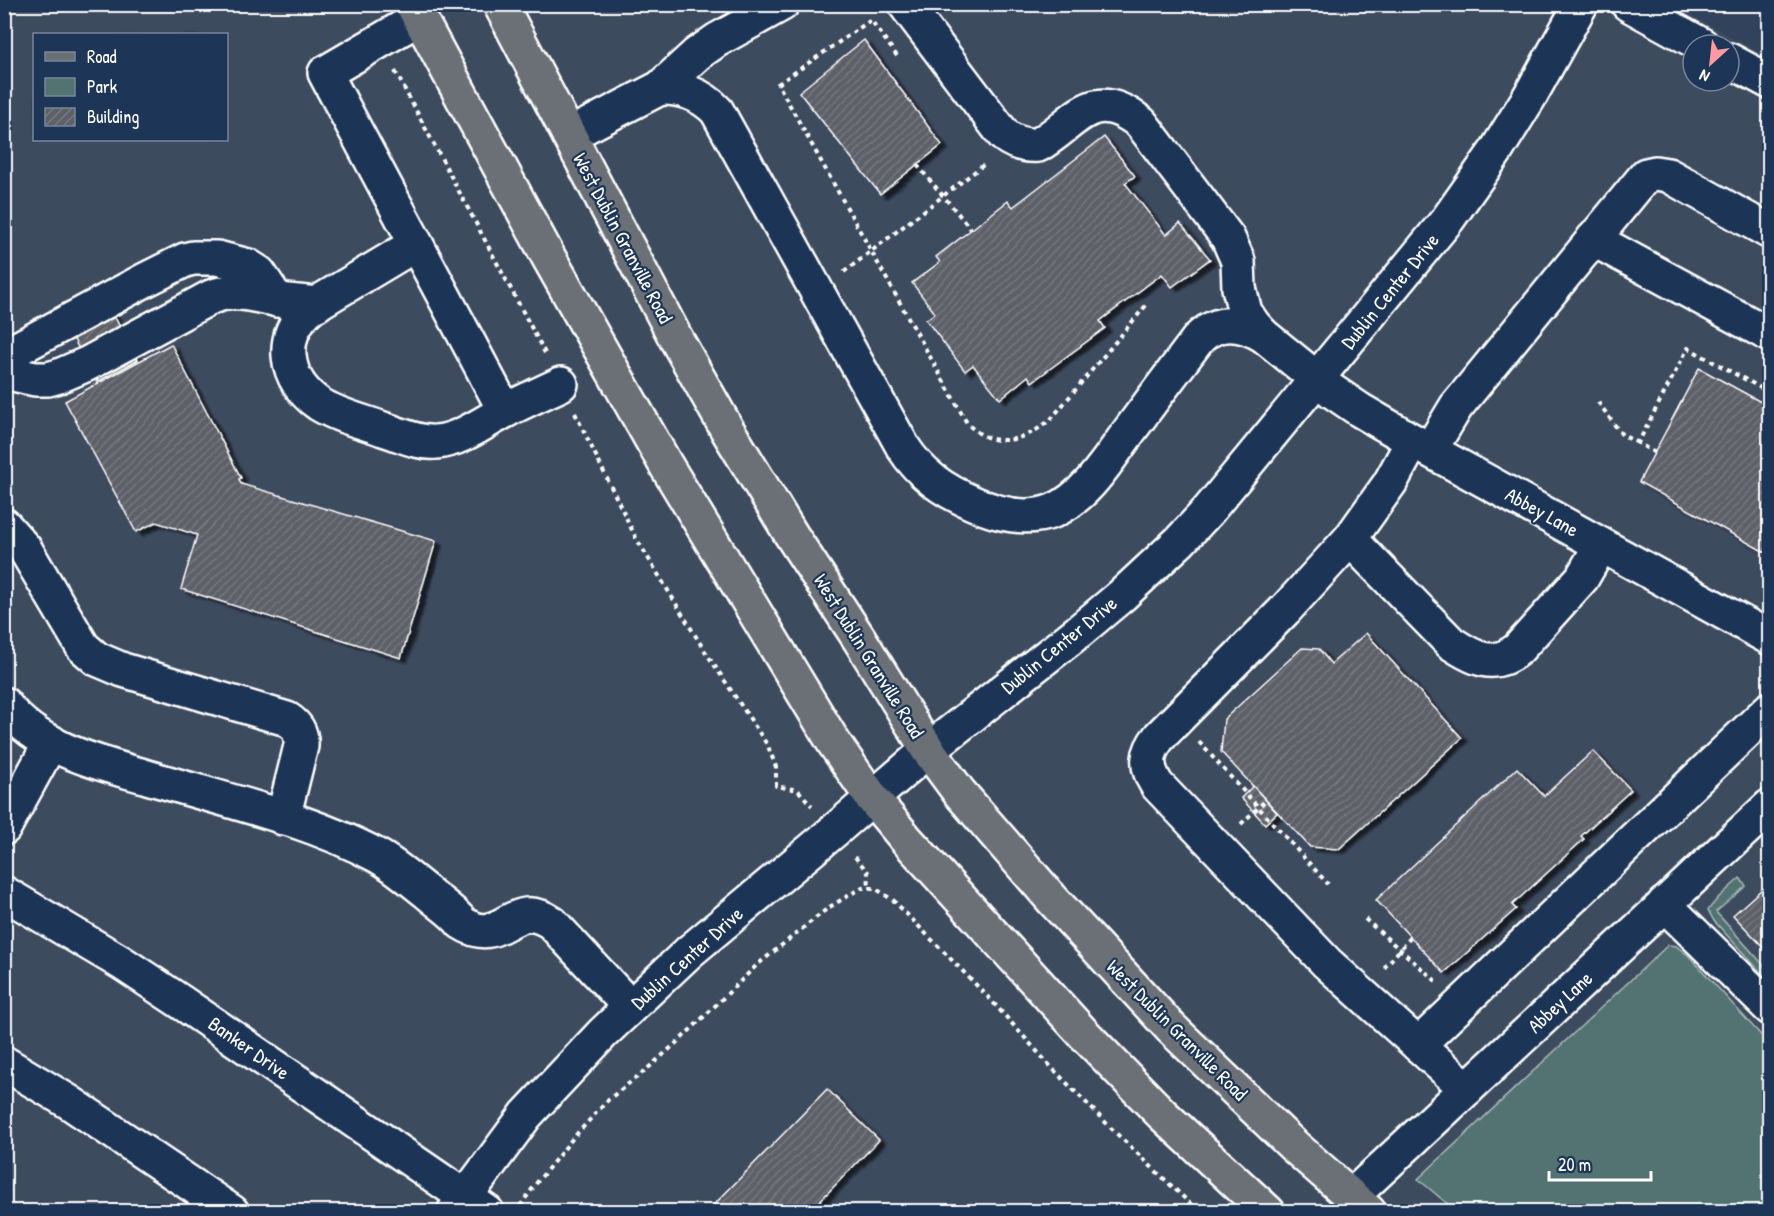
<svg xmlns="http://www.w3.org/2000/svg" width="1774" height="1216" font-family="'Patrick Hand',sans-serif">
<defs>
<pattern id="building-hatch" width="6" height="6" patternUnits="userSpaceOnUse" patternTransform="scale(1.5)"><rect width="6" height="6" fill="#5d6067"/><path d="M-1 1l2-2M0 6l6-6M5 7l2-2" fill="none" stroke="#75787e"/></pattern>
<filter id="shadow"><feDropShadow dx="6" dy="4" stdDeviation="1.5" flood-color="#0009"/></filter>
</defs>
<rect width="100%" height="100%" fill="#30425c"/>
<filter id="ink" filterUnits="userSpaceOnUse"><feTurbulence type="fractalNoise" baseFrequency=".0167" numOctaves="2"/><feDisplacementMap in="SourceGraphic" scale="12" xChannelSelector="R" yChannelSelector="G"/><feConvolveMatrix kernelMatrix="1 2 1 2 8 2 1 2 1" color-interpolation-filters="sRGB"/></filter>
<g filter="url(#ink)">
<path fill="#3e4b5f" fill-rule="evenodd" d="M1672 4 1769 58V1211L5 1212V5ZM34 34H226V140H34ZM1693 45H1729V81H1693Z"/>
<g fill="#537372" stroke="#a9b9b8" stroke-width="1.5">
<path d="M1740 878 1746 886 1716 912 1769 971V981L1714 921 1708 910 1718 898Z"/>
<path d="M1668 945 1676 946 1689 956 1769 1044V1211H1456L1418 1179Z"/>
</g>
<g fill="url(#building-hatch)" stroke="#fff" stroke-width="1.5" filter="url(#shadow)">
<path d="M864 40 942 145 880 194 799 92Z"/>
<path d="M1104 137 1135 176 1125 183 1166 235 1180 223 1210 259 1172 287 1162 274 1100 321 1105 328 1032 382 1028 376 1000 399 973 365 965 371 926 320 935 313 912 283 940 262 936 257 1008 201 1013 207Z"/>
<path d="M100 290 138 360 97 382 59 312Z"/>
<path d="M171 344 241 478 239 479 241 484 436 541 401 658 181 589 197 535 156 522 136 532 65 401Z"/>
<path d="M1699 368 1770 407V555L1639 482Z"/>
<path d="M1366 633 1462 738 1339 849 1310 847 1221 752 1224 719 1302 648 1319 649 1331 664Z"/>
<path d="M1593 751 1631 790 1581 836 1584 839 1512 905 1516 909 1444 973 1376 900 1517 768 1544 796Z"/>
<path d="M1253 786 1277 813 1265 824 1241 798Z"/>
<path d="M1770 882V954L1733 915Z"/>
<path d="M827 1089 879 1140 809 1212H707Z"/>
</g>
<g fill="none" stroke-linecap="round" stroke-linejoin="round">
<defs>
<g id="minor">
<path d="M905 4 1004 135C1014 143 1025 146 1038 145 1078 122 1091 84 1141 123L1228 238 1238 261 1239 288 1245 312 1253 324 1263 335 1332 391 1360 410 1413 441 1770 638"/>
<path d="M1628 4 1702 45"/>
<path d="M419 18 325 73 505 411"/>
<path d="M1729 60 1770 82"/>
<path d="M660 88C681 87 702 95 717 111L903 447C921 475 943 490 973 503 997 514 1027 521 1053 511 1088 496 1111 455 1133 426 1155 396 1177 367 1199 338 1219 319 1241 323 1263 335"/>
<path d="M569 135 660 88 697 54 717 40 782 4"/>
<path d="M1593 239 1770 335"/>
<path d="M416 244 311 307C277 335 284 380 319 404 338 416 362 421 383 429 400 434 419 444 436 442 460 440 483 423 503 412 522 402 542 393 561 384"/>
<path d="M4 356 145 280 185 260 193 258H217L248 266 259 273 277 300"/>
<path d="M4 372 35 379H48L59 376 87 364 211 297C236 288 250 295 275 299 289 302 303 302 317 304"/>
<path d="M1413 441 1390 483 1350 539 1285 610 1160 736C1146 753 1145 766 1157 785L1327 963 1467 1089"/>
<path d="M1430 450 1456 407 1646 175 1655 173 1668 175 1770 232"/>
<path d="M4 525 25 549 83 647 97 659 123 670 287 719C298 726 302 734 301 746L283 818"/>
<path d="M1350 539 1451 643C1475 659 1494 669 1518 649L1582 578 1601 545"/>
<path d="M4 704C37 748 95 762 144 776 220 799 306 818 376 855 395 865 411 880 428 893 439 903 453 911 462 923 503 950 510 895 552 923L630 1007"/>
<path d="M4 828 51 742"/>
<path d="M4 893 122 963 181 1002 487 1212"/>
<path d="M1664 904 1770 1008"/>
<path d="M1418 1045 1770 709"/>
<path d="M4 1063 69 1102 232 1212"/>
<path d="M1351 1197 1770 806"/>
<path d="M454 1212 526 1115 603 1033 689 952 834 831 928 750 1078 632 1121 596 1180 541 1208 511 1448 219 1496 151 1530 96 1581 4"/>
</g>
<g id="major">
<path d="M412 4 549 258 667 467 834 743 872 798 906 839 1083 1033 1162 1114 1268 1212"/>
<path d="M500 4 674 335 728 431 792 536 860 640 928 750 959 792 1051 898 1171 1028 1294 1146 1369 1212"/>
</g>
</defs>
<use href="#minor" stroke="#fff" stroke-width="38"/>
<use href="#major" stroke="#fff" stroke-width="38"/>
<g stroke="#fff" stroke-width="4" stroke-dasharray="4.5 4.5" stroke-linecap="butt">
<path d="M357 4 361 12"/>
<path d="M897 56 871 20 778 84 967 423C992 451 1026 441 1051 419L1148 303"/>
<path d="M395 71 546 355"/>
<path d="M917 165 971 229"/>
<path d="M844 272 986 163"/>
<path d="M1598 402 1622 435 1638 443"/>
<path d="M575 413 636 538 703 648 768 746 776 767V786L798 790 812 806"/>
<path d="M1655 453 1638 443 1688 348 1770 393"/>
<path d="M1199 742 1328 884"/>
<path d="M1241 824 1266 800"/>
<path d="M855 857 868 872 869 887"/>
<path d="M1365 919 1436 981"/>
<path d="M1384 968 1411 937"/>
<path d="M520 1206 538 1181 573 1138 609 1099 646 1070 683 1037 757 965 828 908 861 888H875L894 901 989 998 1053 1069 1117 1134 1199 1212"/>
</g>
<use href="#minor" stroke="#1d3557" stroke-width="33"/>
<use href="#major" stroke="#6a7074" stroke-width="33"/>
</g>
</g>
<g text-anchor="middle" stroke-width="4.5" stroke-linejoin="round" paint-order="stroke">
<g font-size="20" fill="#fff" stroke="#1d3557">
<text transform="translate(623 238) rotate(62)" y="7">West Dublin Granville Road</text>
<text transform="translate(1390 291) rotate(-51)" y="7">Dublin Center Drive</text>
<text transform="translate(1542 512) rotate(29)" y="7">Abbey Lane</text>
<text transform="translate(1059 645) rotate(-39)" y="7">Dublin Center Drive</text>
<text transform="translate(869 656) rotate(58)" y="7">West Dublin Granville Road</text>
<text transform="translate(687 958) rotate(-42)" y="7">Dublin Center Drive</text>
<text transform="translate(1560 1002) rotate(-43)" y="7">Abbey Lane</text>
<text transform="translate(1177 1030) rotate(45)" y="7">West Dublin Granville Road</text>
<text transform="translate(249 1048) rotate(35)" y="7">Banker Drive</text>
</g>
</g>
<rect width="1774" height="1216" fill="none" stroke="#1d3557" stroke-width="24"/>
<rect x="12" y="12" width="1750" height="1192" fill="none" stroke="#fff" stroke-width="2" filter="url(#ink)"/>
<rect x="33" y="33" width="195" height="108" fill="#1d3557" stroke="#77869a" stroke-width="1.5"/>
<rect x="45" y="52" width="30" height="9" fill="#6a7074" stroke="#77869a" stroke-width="1.5"/>
<text x="87" y="63" font-size="18" fill="#ffffff">Road</text>
<rect x="45" y="78" width="30" height="18" fill="#537372" stroke="#77869a" stroke-width="1.5"/>
<text x="87" y="93" font-size="18" fill="#ffffff">Park</text>
<rect x="45" y="108" width="30" height="18" fill="url(#building-hatch)" stroke="#77869a" stroke-width="1.5"/>
<text x="87" y="123" font-size="18" fill="#ffffff">Building</text>
<g transform="translate(1711 63) rotate(207)"><circle r="28" fill="#1d3557" stroke="#77869a" stroke-width="1.5"/>
<path d="M0-4.5L10 22L0 15L-10 22Z" fill="#ff9aa2"/>
<text y="-9" font-size="16" font-weight="bold" text-anchor="middle" fill="#ffffff">N</text>
</g>
<path d="M1549 1171v9h102v-9" fill="none" stroke="#ffffff" stroke-width="3"/>
<text x="1558" y="1171" font-size="18" fill="#ffffff" stroke="#1d3557" stroke-width="4.5" paint-order="stroke">20 m</text>
</svg>
